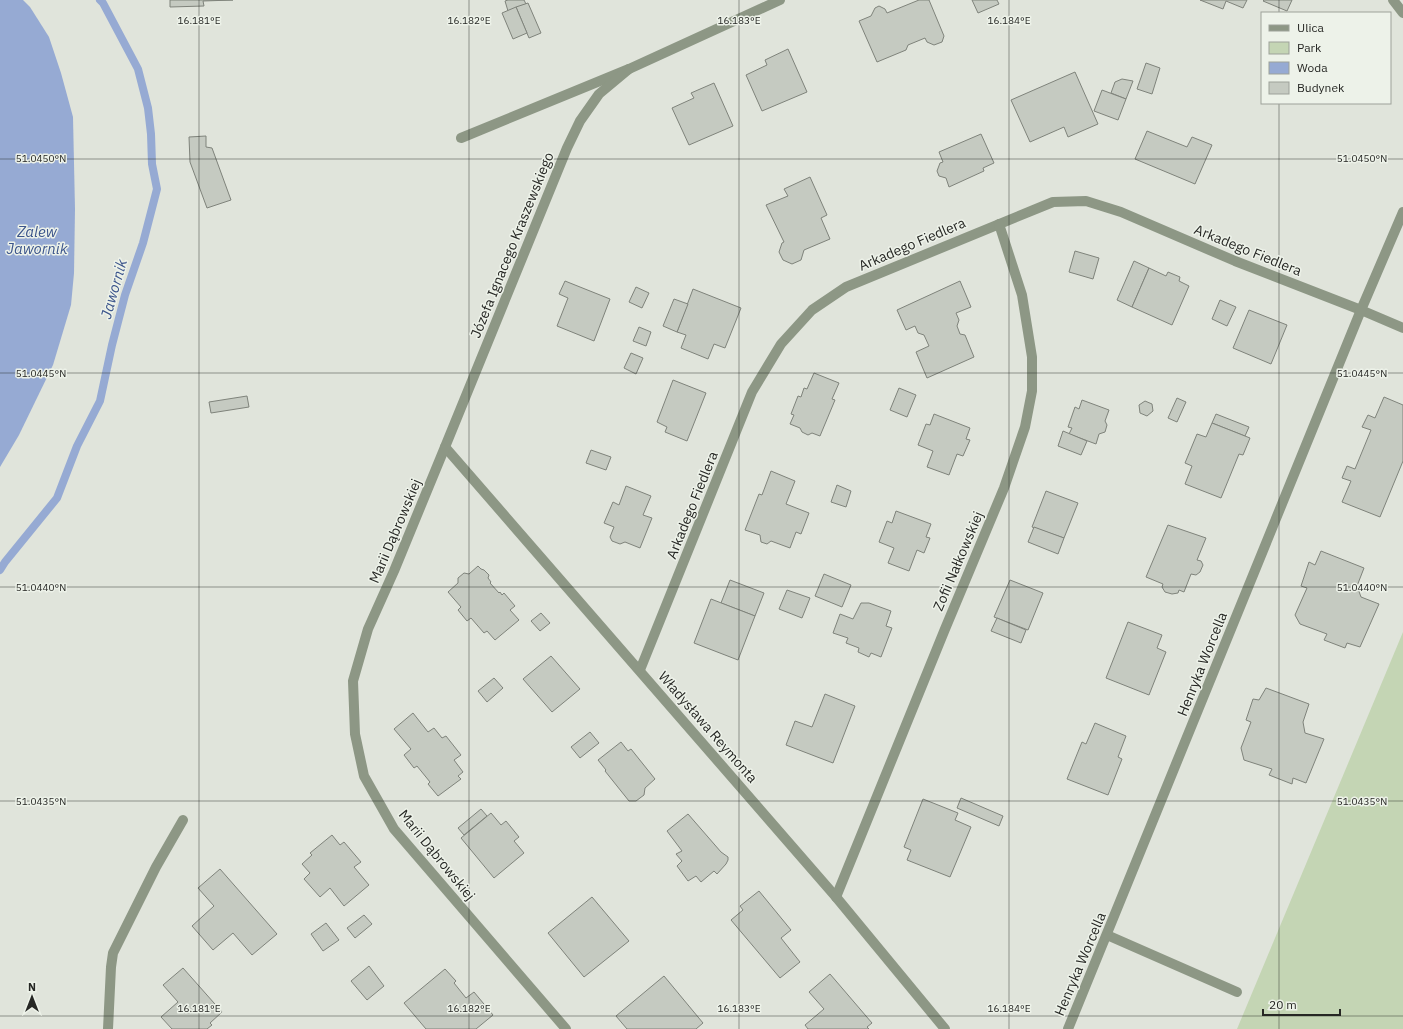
<svg xmlns="http://www.w3.org/2000/svg" width="1403" height="1029" font-family="'IBM Plex Sans',sans-serif">
<rect width="100%" height="100%" fill="#e0e4db"/>
<path fill="#c4d5b4" d="M1403 632V1029H1237Z"/>
<path fill="#96aad3" d="M0 0H23L30 7 49 37 61 73 73 117 75 209 74 273 71 305 53 365 19 435 0 467Z"/>
<g fill="none" stroke-linecap="round" stroke-linejoin="round">
<path stroke="#96aad3" stroke-width="8" d="M0 570 5 562 57 498 77 446 100 401 112 345 125 295 143 243 157 189 152 164 151 134 148 108 138 69 103 3 100 0"/>
</g>
<g fill="#c5cac1" stroke="#7f837b">
<path d="M170 0H233L203 1 204 6 170 7Z"/>
<path d="M508 0H524L526 4 508 11 505 1Z"/>
<path d="M919 0H929L944 36 942 42 934 45 927 42 925 38 908 45 906 50 877 62 859 21 871 16 875 8 879 6 885 9 887 13Z"/>
<path d="M972 0H997L999 4 978 13Z"/>
<path d="M1200 0H1247L1243 8 1226 1 1223 9Z"/>
<path d="M1264 0H1292L1287 11 1263 1Z"/>
<path d="M528 3 541 33 529 38 516 7Z"/>
<path d="M516 7 527 33 513 39 502 13Z"/>
<path d="M788 49 807 92 762 111 746 75 767 65 765 60Z"/>
<path d="M1146 63 1160 68 1152 94 1137 89Z"/>
<path d="M1075 72 1098 124 1068 137 1064 127 1030 142 1011 100Z"/>
<path d="M1122 79 1133 81 1126 99 1111 93 1115 82Z"/>
<path d="M714 83 733 126 689 145 672 108 694 98 691 93Z"/>
<path d="M1102 90 1126 99 1118 120 1094 111Z"/>
<path d="M1147 131 1187 147 1192 137 1212 145 1195 184 1135 159Z"/>
<path d="M981 134 994 163 983 168 984 171 949 187 946 178 939 176 937 171 940 163 943 162 939 152Z"/>
<path d="M206 136V147L212 148 231 200 207 208 190 162 189 137Z"/>
<path d="M810 177 827 215 821 218 830 239 804 250 801 260 792 264 783 260 779 252 782 243 784 242 766 205 788 196 784 189Z"/>
<path d="M1075 251 1099 258 1093 279 1069 272Z"/>
<path d="M1134 261 1149 268 1132 307 1117 300Z"/>
<path d="M1149 268 1166 276 1168 272 1180 277 1179 281 1189 286 1172 325 1132 307Z"/>
<path d="M565 281 610 299 594 341 557 326 568 298 559 294Z"/>
<path d="M960 281 971 307 956 313 959 320 957 326 960 334 965 335 974 357 927 378 916 352 929 346 924 335 918 333 915 326 906 330 897 310Z"/>
<path d="M636 287 649 293 642 308 629 302Z"/>
<path d="M693 289 741 308 725 348 714 344 708 359 681 348 686 335 677 332Z"/>
<path d="M674 299 688 304 677 332 663 326Z"/>
<path d="M1220 300 1236 307 1227 326 1212 319Z"/>
<path d="M1249 310 1287 325 1271 364 1233 348Z"/>
<path d="M639 327 651 332 646 346 633 341Z"/>
<path d="M631 353 643 358 636 374 624 368Z"/>
<path d="M814 373 839 383 832 399 835 400 820 436 812 433 808 435 802 432 800 428 790 424 794 415 791 414 798 396 801 397 804 388 807 389Z"/>
<path d="M673 380 706 393 687 441 665 432 667 427 657 422Z"/>
<path d="M899 388 916 395 907 417 890 410Z"/>
<path d="M247 396 249 407 211 413 209 402Z"/>
<path d="M1384 397 1403 405V461L1380 517 1342 502 1351 481 1342 478 1347 466 1355 469 1371 430 1362 427 1368 415 1375 418Z"/>
<path d="M1177 398 1186 402 1177 422 1168 418Z"/>
<path d="M1082 400 1109 410 1105 421 1107 425 1105 432 1099 434 1096 444 1069 434 1072 428 1068 427 1075 407 1079 409Z"/>
<path d="M1145 401 1152 404 1153 411 1147 416 1140 413 1139 405Z"/>
<path d="M934 414 970 428 966 439 970 440 963 456 957 454 949 475 927 467 933 451 918 445 926 424 930 425Z"/>
<path d="M1216 414 1249 427 1245 436 1212 423Z"/>
<path d="M1212 423 1250 438 1243 455 1239 454 1221 498 1185 484 1192 466 1185 463 1197 434 1206 437Z"/>
<path d="M1063 431 1087 441 1081 455 1058 446Z"/>
<path d="M591 450 611 457 606 470 586 463Z"/>
<path d="M771 471 795 481 786 504 809 513 801 534 796 532 790 548 771 541 767 544 761 542 760 535 745 530 759 494 762 495Z"/>
<path d="M837 485 851 491 846 507 831 502Z"/>
<path d="M626 486 651 496 643 515 652 518 640 548 625 542 620 544 612 541 610 537 614 527 604 523 613 502 619 505Z"/>
<path d="M1046 491 1078 503 1064 538 1032 527Z"/>
<path d="M896 511 931 524 926 537 930 538 924 553 917 550 909 571 888 563 894 548 879 542 887 521 892 523Z"/>
<path d="M1168 525 1206 538 1197 560 1201 561 1203 565 1200 572 1196 575 1191 574 1184 592 1179 590 1178 593 1172 594 1165 592 1162 587 1163 584 1146 577Z"/>
<path d="M1034 527 1064 538 1058 554 1028 542Z"/>
<path d="M1321 551 1364 568 1357 586 1361 597 1379 604 1360 647 1347 643 1345 648 1324 640 1327 634 1300 624 1295 615 1307 588 1301 586 1309 562 1315 565Z"/>
<path d="M478 566 481 569 484 570 489 575 488 578 491 582 490 583 499 593 500 592 502 595 504 593 515 606 510 610 519 620 495 640 487 631 484 633 471 618 467 621 458 610 461 607 448 592 458 583V578L464 573 469 574Z"/>
<path d="M824 574 851 585 842 607 815 596Z"/>
<path d="M730 580 764 593 755 616 721 603Z"/>
<path d="M1010 580 1043 593 1028 630 994 617Z"/>
<path d="M787 590 810 598 802 618 779 609Z"/>
<path d="M711 599 755 616 738 660 694 643Z"/>
<path d="M861 603H869L891 611 886 626 892 628 881 657 871 653 869 657 858 652 859 648 846 643 848 638 833 633 840 614 853 619Z"/>
<path d="M541 613 550 623 540 631 531 621Z"/>
<path d="M997 618 1026 630 1021 643 991 631Z"/>
<path d="M1128 622 1162 635 1157 648 1166 652 1149 695 1106 678Z"/>
<path d="M551 656 580 689 552 712 523 679Z"/>
<path d="M494 678 503 688 487 702 478 691Z"/>
<path d="M1266 688 1309 704 1303 722 1305 733 1324 739 1306 783 1293 778 1292 784 1269 775 1272 769 1244 760 1241 748 1251 722 1246 720 1253 699 1259 700Z"/>
<path d="M825 694 855 706 833 763 786 745 795 721 812 727Z"/>
<path d="M413 713 428 732 434 728 442 738 446 736 461 755 454 760 463 772 458 776 461 779 438 796 428 784 430 782 417 766 414 768 404 755 411 749 394 729Z"/>
<path d="M1095 723 1126 736 1118 757 1122 759 1108 795 1067 779 1082 742 1086 744Z"/>
<path d="M590 732 599 743 580 758 571 747Z"/>
<path d="M621 742 628 751 631 749 655 779 645 788 644 795 636 801H629L605 771 606 770 598 760Z"/>
<path d="M961 798 1003 816 999 826 957 808Z"/>
<path d="M923 799 958 813 955 820 971 827 950 877 907 860 911 850 904 847Z"/>
<path d="M481 809 487 816 464 835 458 828Z"/>
<path d="M491 813 501 825 506 821 519 837 514 841 524 853 494 878 461 838Z"/>
<path d="M688 814 721 852 728 857V860L726 864 717 874 714 871 701 882 696 876 688 881 677 866 682 861 676 854 682 851 667 831Z"/>
<path d="M332 835 340 845 344 842 361 862 354 867 369 885 344 906 330 888 320 897 304 879 310 873 302 864 312 855 310 853Z"/>
<path d="M220 869 277 934 252 955 233 933 213 950 192 926 214 906 198 888Z"/>
<path d="M759 891 791 930 781 938 800 962 780 978 731 920 743 910 740 906Z"/>
<path d="M592 897 629 941 584 977 548 933Z"/>
<path d="M364 915 372 924 355 938 347 928Z"/>
<path d="M326 923 339 940 323 951 311 934Z"/>
<path d="M369 966 384 986 367 1000 351 981Z"/>
<path d="M183 968 222 1012 210 1023 212 1025 207 1029H172L161 1017 178 1002 163 985Z"/>
<path d="M445 969 456 981 454 983 466 998 474 992 493 1015 476 1029H426L404 1003Z"/>
<path d="M830 974 872 1023 867 1027 869 1029H808L805 1025 824 1009 809 992Z"/>
<path d="M664 976 703 1023 696 1029H627L616 1016Z"/>
</g>
<g fill="none" stroke-linecap="round" stroke-linejoin="round">
<path stroke="#8d9785" stroke-width="10" d="M1107 935 1237 992"/>
<g stroke="#8d9785" stroke-width="10">
<path d="M1393 0 1403 13"/>
<path d="M461 138 629 69 780 0"/>
<path d="M445 447 836 897 945 1029"/>
<path d="M640 670 752 392 781 344 812 310 846 287 1053 202 1086 201 1121 212 1235 261 1361 310 1403 328"/>
<path d="M836 897 945 629 1004 488 1025 427 1032 391V357L1022 295 999 224"/>
<path d="M108 1029 111 967 113 953 156 867 183 820"/>
<path d="M566 1029 394 829 364 776 355 734 353 681 368 629 394 571 445 447 567 148 580 121 599 94 629 69"/>
<path d="M1068 1029 1361 310 1403 212"/>
</g>
</g>
<path fill="none" stroke="#262724" stroke-width="1" stroke-opacity="0.45" d="M199 0V1029M469 0V1029M739 0V1029M1009 0V1029M1279 0V13M1279 103V1029M0 159H1403M0 373H1403M0 587H1403M0 801H1403M0 1016H1403"/>
<g text-anchor="middle" stroke-width="3" stroke-linejoin="round" paint-order="stroke">
<g font-size="14" fill="#262724" stroke="#edf2e9">
<text transform="translate(912 244) rotate(-23)" y="5">Arkadego Fiedlera</text>
<text transform="translate(512 245) rotate(-68)" y="5">Józefa Ignacego Kraszewskiego</text>
<text transform="translate(1248 250) rotate(22)" y="5">Arkadego Fiedlera</text>
<text transform="translate(692 505) rotate(-68)" y="5">Arkadego Fiedlera</text>
<text transform="translate(395 531) rotate(-67)" y="5">Marii Dąbrowskiej</text>
<text transform="translate(958 561) rotate(-67)" y="5">Zofii Nałkowskiej</text>
<text transform="translate(1202 664) rotate(-68)" y="5">Henryka Worcella</text>
<text transform="translate(708 727) rotate(49)" y="5">Władysława Reymonta</text>
<text transform="translate(437 855) rotate(51)" y="5">Marii Dąbrowskiej</text>
<text transform="translate(1080 964) rotate(-67)" y="5">Henryka Worcella</text>
</g>
<g font-size="15" font-style="italic" fill="#3c558b" stroke="#edf2e9">
<text x="37" y="237">Zalew<tspan x="37" dy="17">Jawornik</tspan></text>
<text transform="translate(114 289) rotate(-74)" y="5">Jawornik</text>
</g>
</g>
<g font-size="10" text-anchor="middle" fill="#262724" stroke="#edf2e9" stroke-width="3" stroke-linejoin="round" paint-order="stroke">
<text x="199" y="24">16.181°E</text>
<text x="469" y="24">16.182°E</text>
<text x="739" y="24">16.183°E</text>
<text x="1009" y="24">16.184°E</text>
<text x="41" y="162">51.0450°N</text>
<text x="1362" y="162">51.0450°N</text>
<text x="41" y="377">51.0445°N</text>
<text x="1362" y="377">51.0445°N</text>
<text x="41" y="591">51.0440°N</text>
<text x="1362" y="591">51.0440°N</text>
<text x="41" y="805">51.0435°N</text>
<text x="1362" y="805">51.0435°N</text>
<text x="199" y="1012">16.181°E</text>
<text x="469" y="1012">16.182°E</text>
<text x="739" y="1012">16.183°E</text>
<text x="1009" y="1012">16.184°E</text>
</g>
<rect x="1261" y="12" width="130" height="92" fill="#edf2e9" stroke="#9da19a"/>
<rect x="1269" y="25" width="20" height="6" fill="#8d9785" stroke="#9da19a"/>
<text x="1297" y="32" font-size="12" fill="#262724">Ulica</text>
<rect x="1269" y="42" width="20" height="12" fill="#c4d5b4" stroke="#9da19a"/>
<text x="1297" y="52" font-size="12" fill="#262724">Park</text>
<rect x="1269" y="62" width="20" height="12" fill="#96aad3" stroke="#9da19a"/>
<text x="1297" y="72" font-size="12" fill="#262724">Woda</text>
<rect x="1269" y="82" width="20" height="12" fill="#c5cac1" stroke="#9da19a"/>
<text x="1297" y="92" font-size="12" fill="#262724">Budynek</text>
<g transform="translate(32 997)" stroke="#edf2e9" stroke-width="3" paint-order="stroke">
<path d="M0-3L7 15L0 10L-7 15Z" fill="#262724"/>
<text y="-6" font-size="11" font-weight="bold" text-anchor="middle" fill="#262724">N</text>
</g>
<path d="M1263 1009v6h77v-6" fill="none" stroke="#262724" stroke-width="2"/>
<text x="1269" y="1009" font-size="12" fill="#262724" stroke="#edf2e9" stroke-width="3" paint-order="stroke">20 m</text>
</svg>
